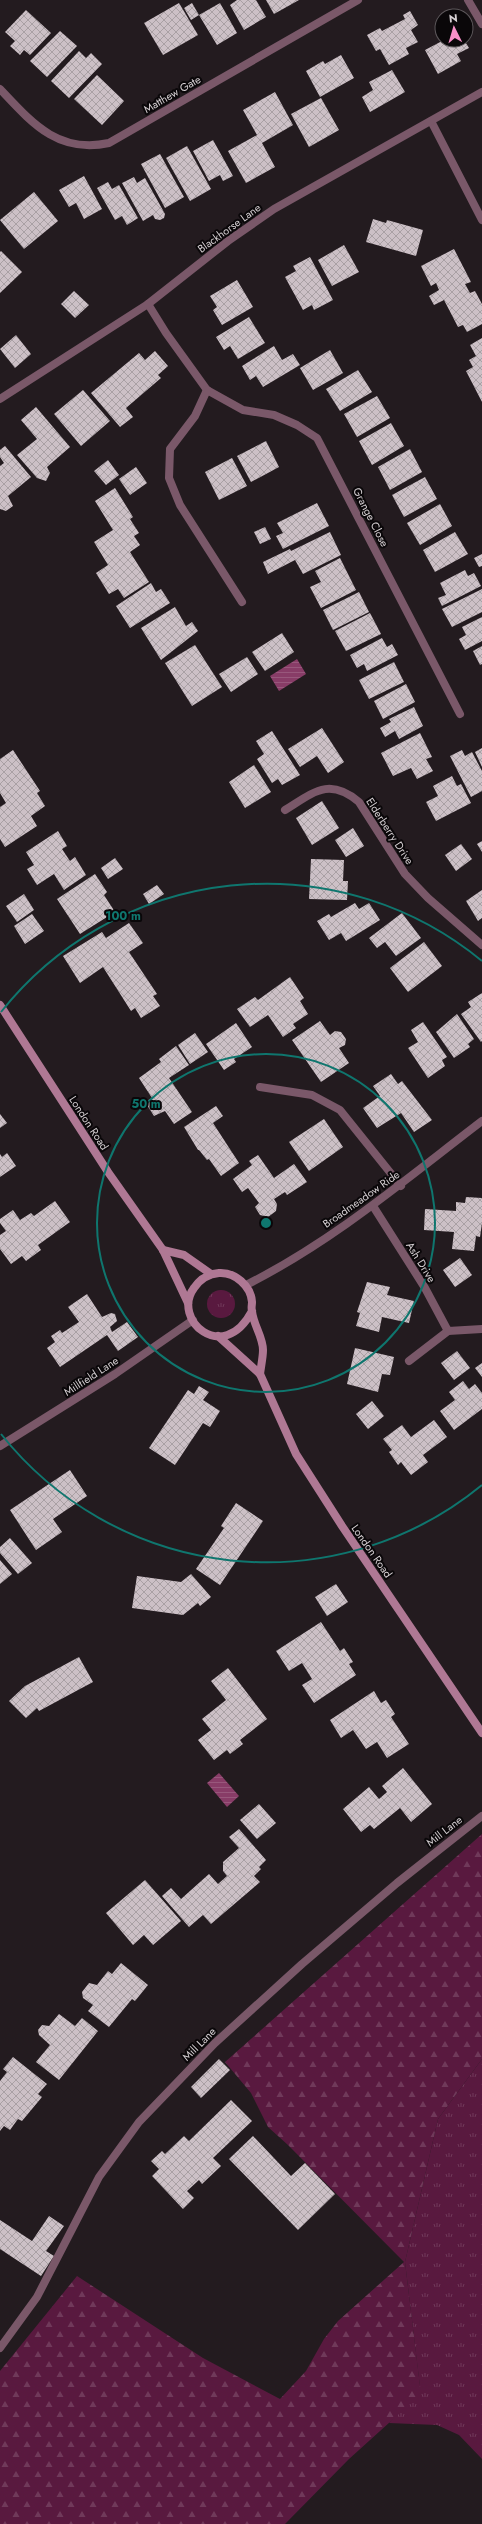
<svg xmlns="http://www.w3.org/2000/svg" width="482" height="2524" font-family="Jost,sans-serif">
<defs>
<pattern id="grass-tufts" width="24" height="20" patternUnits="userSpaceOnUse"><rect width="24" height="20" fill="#59193f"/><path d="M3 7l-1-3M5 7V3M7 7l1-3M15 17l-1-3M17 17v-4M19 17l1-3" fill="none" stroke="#70395a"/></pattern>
<pattern id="forest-firs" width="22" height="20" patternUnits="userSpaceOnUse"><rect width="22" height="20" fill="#59193f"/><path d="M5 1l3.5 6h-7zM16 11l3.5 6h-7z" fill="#70395a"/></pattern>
<pattern id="water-rules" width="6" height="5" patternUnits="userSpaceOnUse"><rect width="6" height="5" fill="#883c67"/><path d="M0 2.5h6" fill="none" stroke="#98577c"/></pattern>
<pattern id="building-cross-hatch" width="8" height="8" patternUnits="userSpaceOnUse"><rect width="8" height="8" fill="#ccc0c6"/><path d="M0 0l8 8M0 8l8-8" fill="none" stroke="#a9a0a4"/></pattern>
</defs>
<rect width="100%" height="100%" fill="#231b1f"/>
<g fill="url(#grass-tufts)">
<circle cx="221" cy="1304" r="14"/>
<path d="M482 2059V2459L459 2435 437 2425 389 2423 420 2387 405 2262 438 2119Z"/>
</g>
<path fill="url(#forest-firs)" d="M482 1834V2059L438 2119 405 2262 421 2394 349 2459 285 2524H0V2371L77 2276 203 2358 280 2399 306 2371 324 2339 338 2321 404 2262 288 2145 268 2127 251 2093 225 2062Z"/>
<g fill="url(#water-rules)">
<path d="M297 659 306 674 279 691 270 676Z"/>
<path d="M219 1773 239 1796 227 1807 207 1783Z"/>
</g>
<g fill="url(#building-cross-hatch)">
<path d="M237 0H256L266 17 244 30 230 5Z"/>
<path d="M266 0H299L274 14Z"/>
<path d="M179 3 198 35 163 55 144 23Z"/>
<path d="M192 3 199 15 220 3 237 33 217 45 199 15 191 20 184 8Z"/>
<path d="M26 10 51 33 30 55 24 50 20 55 10 46 15 41 5 32Z"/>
<path d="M410 11 418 25 411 30 418 42 406 48 409 54 389 65 380 49 376 51 367 35 380 28 382 31 405 19 403 15Z"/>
<path d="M60 31 77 46 47 77 30 61Z"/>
<path d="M444 40H464L469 48 457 54 461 61 438 74 425 50Z"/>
<path d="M79 51 86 58 91 53 102 64 69 98 51 81Z"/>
<path d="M341 55 354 78 320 97 306 71 323 61 325 64Z"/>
<path d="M392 70 405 92 370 112 362 97 373 90 369 82Z"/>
<path d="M97 75 124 101 102 125 74 99Z"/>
<path d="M275 92 293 125 262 143 275 167 246 183 228 151 257 135 243 110Z"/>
<path d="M321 98 339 130 309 147 291 114Z"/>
<path d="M213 140 233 176 223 181 220 175 209 181 193 151Z"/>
<path d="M187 146 211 189 190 201 166 158Z"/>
<path d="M160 154 184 197 165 208 141 164Z"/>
<path d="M84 176 102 209 84 219 76 203 69 207 59 190Z"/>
<path d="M134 177 137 183 145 178 165 214 164 218 160 220 155 219 153 215 143 221 122 183Z"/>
<path d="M108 182 112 189 119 185 138 218 127 225 122 216 115 220 97 188Z"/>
<path d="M34 192 58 221 24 249 0 220Z"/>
<path d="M373 219 386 223 387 220 423 230 416 256 366 242Z"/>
<path d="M344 245 359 272 332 286 318 260Z"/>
<path d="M454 249 471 282 465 284 470 293 475 291 482 304V324L467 332 463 325 458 327 444 300 434 305 429 296 439 290 436 283 431 286 421 266Z"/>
<path d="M1 251 22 272 0 293V252Z"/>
<path d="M310 257 333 300 314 310 312 305 303 310 285 277 296 271 293 266Z"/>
<path d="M237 280 253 307 222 325 213 310 217 307 210 296Z"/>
<path d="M74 291 89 305 75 318 61 304Z"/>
<path d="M249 317 265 343 238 359 230 346 224 350 216 337Z"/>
<path d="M16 335 31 354 15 368 0 349Z"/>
<path d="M482 338V402L466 371 473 367 469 360 476 356 470 345Z"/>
<path d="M274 346 282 360 293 354 300 365 263 387 256 376 250 380 242 366Z"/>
<path d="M330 350 343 373 313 390 300 368Z"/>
<path d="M155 351 168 366 158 375 161 378 126 408 133 417 120 427 91 393 139 353 145 360Z"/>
<path d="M358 370 372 392 340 411 326 389Z"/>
<path d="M83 390 110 421 81 446 54 414Z"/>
<path d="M377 396 390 418 357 437 344 414Z"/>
<path d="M36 407 70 447 47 467 50 473 46 481 37 478 17 455 37 439 21 420Z"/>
<path d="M391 423 404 446 372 465 359 441Z"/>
<path d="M266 441 279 467 251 482 237 456Z"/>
<path d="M5 446 31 477 8 496 13 506 6 511 0 509V466L4 463 0 457V450Z"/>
<path d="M410 449 422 472 390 490 378 467Z"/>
<path d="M232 458 247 486 219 500 205 472Z"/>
<path d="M108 460 119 475 106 485 94 471Z"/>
<path d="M136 467 147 483 130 495 119 479Z"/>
<path d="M425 477 437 499 404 517 392 495Z"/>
<path d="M115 488 133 517 130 519 139 533 134 536 140 545 130 552 149 582 124 598 118 589 109 594 96 573 108 565 94 542 113 530 95 501Z"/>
<path d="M317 503 329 526 283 549 276 536 283 533 277 523Z"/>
<path d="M440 504 452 526 420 545 407 523Z"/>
<path d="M265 527 271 539 260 544 254 532Z"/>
<path d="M330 532 341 555 303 574 295 560 268 574 263 562 290 549 291 551Z"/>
<path d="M455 532 468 554 435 572 423 550Z"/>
<path d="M482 554V566L479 567 474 558Z"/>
<path d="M340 558 356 590 321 608 310 587 321 582 315 571Z"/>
<path d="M465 570 468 576 474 573 481 586 442 606 438 598 446 595 440 583Z"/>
<path d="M151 583 156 592 161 589 170 603 130 628 116 606Z"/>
<path d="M482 589V612L452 627 442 609Z"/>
<path d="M359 592 369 612 333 630 323 610Z"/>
<path d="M175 607 186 626 192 622 198 631 161 660 141 628Z"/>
<path d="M370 613 381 634 346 651 335 631Z"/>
<path d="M482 617V641L465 650 459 639 466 635 462 627Z"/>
<path d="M282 633 294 652 265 671 252 652Z"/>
<path d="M382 638 387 647 392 644 398 655 367 671 364 664 357 668 350 655Z"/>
<path d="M195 645 222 687 192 706 165 663Z"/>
<path d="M482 646V664L480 665 473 651Z"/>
<path d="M247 657 258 674 231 692 219 674Z"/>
<path d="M394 662 404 682 369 699 359 680Z"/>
<path d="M406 684 415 702 383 719 374 701Z"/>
<path d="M414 707 423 726 399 739 395 731 385 737 380 728 391 722 389 719Z"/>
<path d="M322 728 344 762 328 773 317 756 300 767 288 749Z"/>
<path d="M272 731 300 775 282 785 278 779 272 783 257 759 264 754 256 741Z"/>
<path d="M420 733 432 757 426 759 433 771 417 779 411 768 393 776 381 753Z"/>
<path d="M482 748V767L475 752Z"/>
<path d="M13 750 40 791 37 793 45 806 31 816 37 826 5 847 0 839V807L6 803 0 793V759Z"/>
<path d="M462 750 465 756 472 752 482 771V791L471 797 450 756Z"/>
<path d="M254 765 271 792 245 808 229 782Z"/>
<path d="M452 776 457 786 461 784 471 803 436 821 426 802 438 796 433 786Z"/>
<path d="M322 801 339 828 312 845 296 818Z"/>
<path d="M353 828 364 846 346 857 335 840Z"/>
<path d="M58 831 67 846 62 849 70 861 75 857 86 875 64 890 54 874 37 885 27 869 34 865 26 852Z"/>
<path d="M482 841V852L477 844Z"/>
<path d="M461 844 472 859 456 871 445 855Z"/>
<path d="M115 858 123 869 108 879 101 868Z"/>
<path d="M311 859 344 860 343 881H348L347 900 309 899Z"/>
<path d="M95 874 107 892 104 895 115 912 80 934 57 899Z"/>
<path d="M157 885 164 894 149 904 143 894Z"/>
<path d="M482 890V918L478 921 466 901Z"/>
<path d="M24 894 34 910 17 922 6 906Z"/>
<path d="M355 903 359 909 369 903 380 920 346 941 341 933 329 940 317 921 329 914 331 917Z"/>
<path d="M402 913 421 938 396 956 385 942 377 948 369 938Z"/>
<path d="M32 914 44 931 25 944 14 926Z"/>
<path d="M129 923 143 943 129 952 157 994 153 996 160 1006 141 1018 135 1008 131 1011 103 967 80 983 63 956 102 932 106 938Z"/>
<path d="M424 942 442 966 408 992 390 968Z"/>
<path d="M290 977 304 998 300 1001 308 1014 293 1024 296 1028 283 1037 268 1015 250 1027 237 1009 255 997 258 1000Z"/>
<path d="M482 993V1041L481 1042 461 1014 471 1007 468 1002Z"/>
<path d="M457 1014 474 1039 468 1044 470 1047 454 1058 436 1032Z"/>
<path d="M320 1021 330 1035 335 1031 341 1032 346 1039 345 1045 339 1048 349 1063 321 1082 292 1040Z"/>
<path d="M423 1022 447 1057 442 1060 445 1066 428 1078 408 1048 418 1042 411 1030Z"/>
<path d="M236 1023 252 1047 234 1059 236 1062 224 1070 206 1044Z"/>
<path d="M195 1033 208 1052 190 1064 178 1045Z"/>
<path d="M176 1046 189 1065 169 1078 192 1112 174 1124 165 1111 154 1116 145 1102 152 1098 139 1078 161 1062 159 1059Z"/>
<path d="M391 1074 398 1084 402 1081 432 1120 414 1132 401 1113 377 1128 363 1108 380 1096 373 1086Z"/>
<path d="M216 1106 223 1116 213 1123 239 1163 221 1176 209 1159 207 1160 199 1150H198L184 1127Z"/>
<path d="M0 1114 7 1123 0 1128Z"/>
<path d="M324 1119 343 1147 309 1171 289 1142Z"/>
<path d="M7 1153 16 1166 0 1177V1154L2 1157Z"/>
<path d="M258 1155 274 1178 294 1164 307 1182 287 1195 285 1192 274 1199 277 1204 276 1211 268 1217 260 1215 255 1207 259 1203 248 1188 242 1192 233 1179 252 1165 249 1161Z"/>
<path d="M466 1197 482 1198V1223L480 1237 476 1236 474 1251 452 1249 454 1232 424 1230 425 1209 456 1211V1202L465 1203Z"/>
<path d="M55 1201 70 1222 38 1245 41 1250 26 1261 22 1256 11 1264 0 1249V1235L6 1231 0 1223V1219L13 1210 20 1220 31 1213 34 1216Z"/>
<path d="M460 1258 472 1275 455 1287 443 1270Z"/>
<path d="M367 1282 390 1287 387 1295 414 1301 409 1323 382 1317 379 1332 356 1326 360 1313 357 1312Z"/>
<path d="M87 1294 102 1317 111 1313 115 1314 117 1321 110 1327 112 1332 127 1322 138 1337 118 1351 107 1335 60 1367 47 1348 55 1342 51 1336 60 1330 62 1333 79 1322 68 1307Z"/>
<path d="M355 1348 394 1357 390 1375 382 1374 378 1392 347 1384Z"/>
<path d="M457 1351 470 1368 454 1380 441 1363Z"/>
<path d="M482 1363V1377L475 1368Z"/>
<path d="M463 1381 469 1389 475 1384 482 1393V1409L454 1430 440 1411 455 1400 449 1392Z"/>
<path d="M199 1386 209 1392 203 1400 220 1411 210 1427 203 1423 175 1465 149 1448 188 1390 194 1394Z"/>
<path d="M372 1401 384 1416 368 1429 356 1414Z"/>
<path d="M434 1420 447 1437 423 1455 428 1462 411 1475 401 1462 398 1465 389 1452 392 1450 383 1439 402 1425 411 1437Z"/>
<path d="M70 1470 87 1496 53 1519 62 1532 36 1550 10 1510Z"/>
<path d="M236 1503 263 1521 220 1585 196 1569 224 1528 221 1526Z"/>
<path d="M10 1538 32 1563 18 1574 0 1553V1547Z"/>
<path d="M0 1560 12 1574 0 1584Z"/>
<path d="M191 1574 211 1597 200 1606 198 1603 183 1615 132 1608 137 1576 181 1582Z"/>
<path d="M336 1584 348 1602 327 1616 315 1597Z"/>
<path d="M321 1622 340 1651 344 1648 353 1662 349 1664 356 1675 314 1703 302 1685 312 1679 302 1663 289 1671 276 1651Z"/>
<path d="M79 1657 93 1682 39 1711 37 1708 26 1718 9 1701 25 1686Z"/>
<path d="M228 1668 267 1719 240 1740 243 1744 230 1754 227 1750 214 1760 198 1740 211 1730 202 1719 226 1700 211 1681Z"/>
<path d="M374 1691 381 1703 386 1700 395 1714 391 1717 409 1744 387 1758 377 1742 366 1749 353 1730 341 1738 330 1720Z"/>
<path d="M403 1768 432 1804 411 1822 400 1808 374 1829 370 1825 361 1832 343 1809 369 1787 379 1799 387 1792 382 1786Z"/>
<path d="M259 1804 276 1823 257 1839 240 1820Z"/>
<path d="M239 1829 266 1860 259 1867 261 1869 254 1876 260 1882 211 1924 203 1915 189 1927 162 1896 171 1888 181 1899 209 1874 218 1884 227 1876 223 1871V1862L239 1848 229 1837Z"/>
<path d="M145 1880 181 1921 153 1945 144 1935 133 1945 106 1913Z"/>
<path d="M121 1963 148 1985 135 2001 132 1999 109 2027 88 2011 93 2005 83 1998 82 1992 89 1983 97 1985 108 1971 112 1974Z"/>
<path d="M59 2014 75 2026 82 2018 98 2031 59 2080 36 2062 50 2045 39 2035 38 2030 42 2025 49 2026Z"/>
<path d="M13 2057 47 2084 38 2094 42 2097 22 2121 18 2119 10 2130 4 2126 0 2131V2081L7 2072 3 2069Z"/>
<path d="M219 2059 230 2070 201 2098 191 2087Z"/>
<path d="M231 2100 252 2121 213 2158 221 2166 202 2184 199 2180 187 2191 194 2198 183 2209 152 2176 159 2169 151 2161 162 2151 165 2154 184 2136 189 2141Z"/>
<path d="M253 2136 291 2176 305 2163 335 2194 298 2230 229 2159Z"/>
<path d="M49 2216 64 2226 46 2251 54 2256 41 2276 0 2249V2220L32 2241Z"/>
</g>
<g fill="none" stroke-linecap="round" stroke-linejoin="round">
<g stroke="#7a5869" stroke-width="8">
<path d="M468 0 482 24"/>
<path d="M0 89C32 123 58 154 109 143L358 0"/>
<path d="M431 121 482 220"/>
<path d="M148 304 166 333 207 390 243 410 274 415 297 425 317 438 460 714"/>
<path d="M207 390 195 416 170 449 169 478 180 505 242 602"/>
<path d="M0 399 148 304 228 241 274 209 482 92"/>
<path d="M285 810C314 792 329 777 359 802L405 874 428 898 482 945"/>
<path d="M260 1087 312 1095 340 1110 401 1186"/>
<path d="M373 1206 425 1288 448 1331 482 1329"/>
<path d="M246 1285C332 1242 406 1179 482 1121"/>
<path d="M409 1361 448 1331"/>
<path d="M0 1446 115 1374 193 1320"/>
<path d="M0 2348 37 2297 99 2177 139 2122 215 2043 302 1964 397 1883 482 1816"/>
</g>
<g stroke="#af7894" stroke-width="8">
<path d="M0 1005 108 1172 163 1250 188 1303"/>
<path d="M163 1250 184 1255 211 1274"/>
<path d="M252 1311C223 1366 171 1319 194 1288 200 1279 207 1274 219 1273 235 1272 251 1286 252 1302 252 1305 251 1308 252 1311 253 1324 263 1337 263 1350 263 1357 261 1366 260 1374"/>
<path d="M218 1336 260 1374 296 1454 342 1526 482 1733"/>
</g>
</g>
<g fill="none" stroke="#0f766e" stroke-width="2">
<circle cx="266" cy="1223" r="169"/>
<path d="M482 1485A339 339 0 0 1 1 1434M1 1012A339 339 0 0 1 482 961"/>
</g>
<g text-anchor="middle" stroke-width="4" stroke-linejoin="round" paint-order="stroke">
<g font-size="11" fill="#d6d0d3" stroke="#0a0709">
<text transform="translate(172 94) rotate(-30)" y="4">Matthew Gate</text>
<text transform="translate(229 228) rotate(-36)" y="4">Blackhorse Lane</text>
<text transform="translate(371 517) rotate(63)" y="4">Grange Close</text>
<text transform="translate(390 831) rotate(57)" y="4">Elderberry Drive</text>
<text transform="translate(89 1123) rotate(57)" y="4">London Road</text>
<text transform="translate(361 1199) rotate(-35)" y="4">Broadmeadow Ride</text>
<text transform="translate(421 1262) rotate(58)" y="4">Ash Drive</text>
<text transform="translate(91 1376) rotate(-33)" y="4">Millfield Lane</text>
<text transform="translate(372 1551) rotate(55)" y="4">London Road</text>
<text transform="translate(444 1831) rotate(-38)" y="4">Mill Lane</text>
<text transform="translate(199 2044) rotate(-45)" y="4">Mill Lane</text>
</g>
</g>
<circle cx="266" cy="1223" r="6" fill="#0f766e" stroke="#0a0709" stroke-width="2"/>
<g font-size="12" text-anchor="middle" font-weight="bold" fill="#0f766e" stroke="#0a0709" stroke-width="4" stroke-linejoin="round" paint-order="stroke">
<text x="123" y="920">100 m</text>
<text x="146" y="1108">50 m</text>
</g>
<g transform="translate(454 28) rotate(355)"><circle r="19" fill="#0a0709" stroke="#5c575a"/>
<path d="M0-3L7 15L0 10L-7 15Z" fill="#f98fc8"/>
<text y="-6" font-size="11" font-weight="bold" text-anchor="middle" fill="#d6d0d3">N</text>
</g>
</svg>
